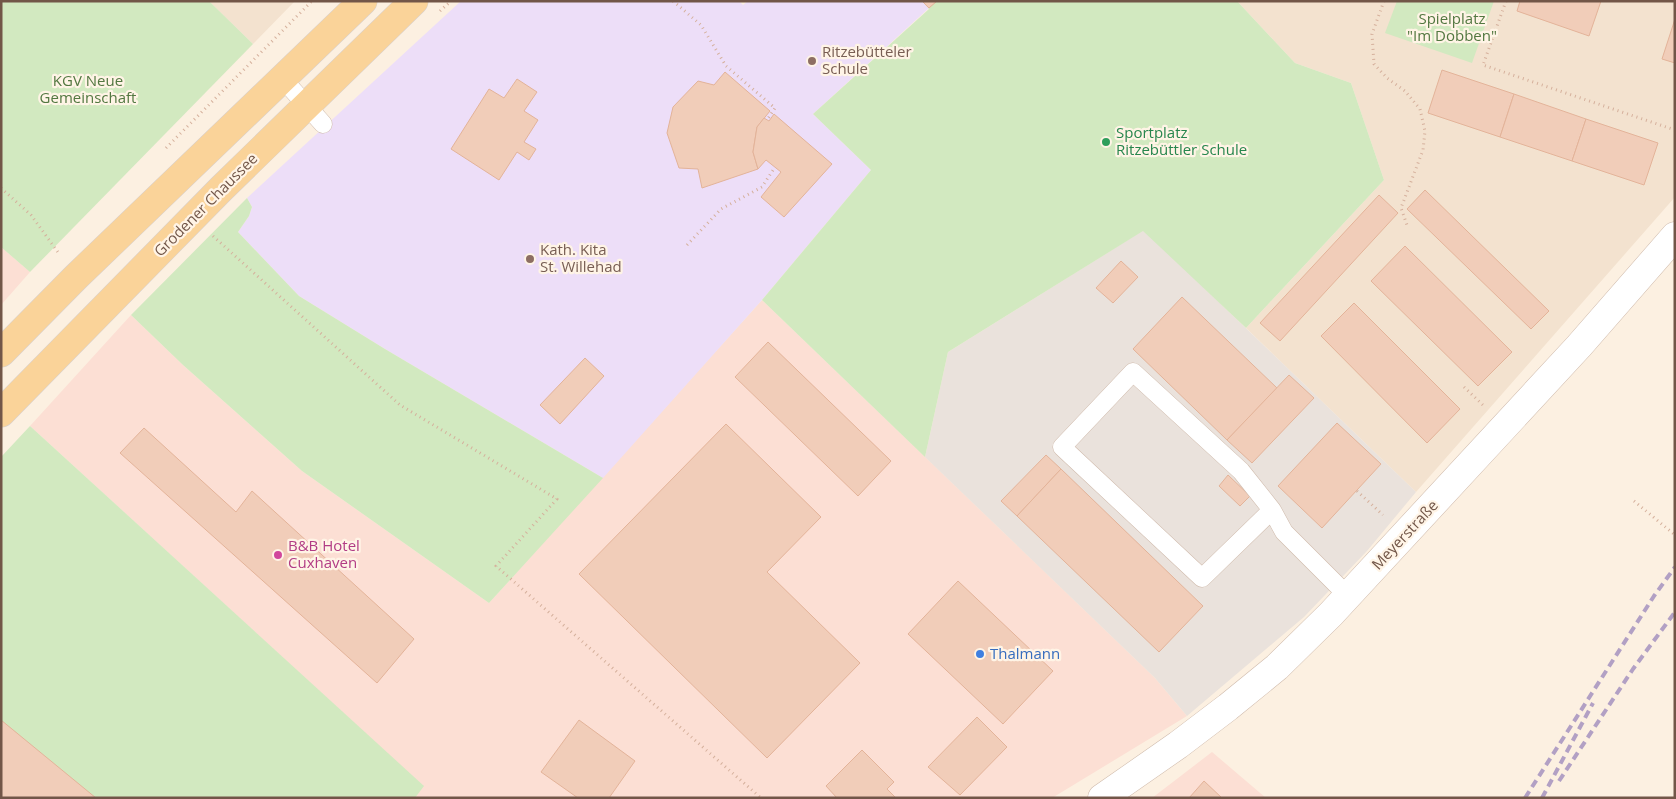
<svg xmlns="http://www.w3.org/2000/svg" width="1676" height="799" font-family="'Open Sans',sans-serif">
<rect width="100%" height="100%" fill="#fcf0e1"/>
<g fill="#f3e2cf">
<path d="M209 1H295L253 44Z"/>
<path d="M1237 1H1675V197L1416 492 1246 328 1384 180 1351 83 1295 63Z"/>
</g>
<g fill="#fcdfd4">
<path d="M1 247 30 272 1 305Z"/>
<path d="M762 300 1155 678 1187 716 1052 798H415L423 786 30 426 131 315 183 365 302 471 489 603Z"/>
<path d="M1212 752 1266 798H1152L1169 785Z"/>
</g>
<path fill="#eae2dc" d="M1144 230 1416 492 1367 551 1304 617 1187 716 1155 678 925 457 948 352Z"/>
<path fill="#eddef8" d="M461 1H739L743 5 748 1H922L929 8 813 114 871 170 762 300 603 478 385 349 299 296 238 232 249 216 252 207 247 198Z"/>
<g fill="#d2e9c0">
<path d="M1 1H209L253 44 30 272 1 247Z"/>
<path d="M922 1H1237L1295 63 1351 83 1384 180 1246 328 1143 231 948 352 925 457 762 300 871 170 813 114 929 9Z"/>
<path d="M1397 1H1494L1472 63 1385 33Z"/>
<path d="M247 198 252 207 249 216 238 232 299 296 385 349 603 478 489 603 302 471 183 365 131 315Z"/>
<path d="M30 426 424 786 415 798H1V457Z"/>
</g>
<g fill="#f1cdb9" stroke="#e3b399">
<path d="M922 1H937L929 8Z"/>
<path d="M1520 1H1601L1589 36 1517 11Z"/>
<path d="M1675 19V63L1662 59Z"/>
<path d="M1442 70 1514 94 1500 137 1428 113Z"/>
<path d="M725 72 770 111 757 127 753 152 758 169 702 188 698 169 679 168 667 133 673 107 698 81 714 85Z"/>
<path d="M517 79 537 92 524 111 538 120 524 142 536 149 529 160 517 152 499 180 451 149 489 89 504 98Z"/>
<path d="M1514 94 1586 119 1572 161 1500 137Z"/>
<path d="M774 114 832 164 784 217 761 197 781 172 766 160 758 169 753 152 757 127 764 118 769 121Z"/>
<path d="M1586 119 1658 143 1644 185 1572 161Z"/>
<path d="M1425 190 1549 311 1531 329 1407 209Z"/>
<path d="M1379 195 1398 213 1280 341 1260 323Z"/>
<path d="M1405 246 1512 352 1478 386 1371 281Z"/>
<path d="M1121 261 1138 277 1113 303 1096 288Z"/>
<path d="M1182 297 1277 388 1227 440 1133 349Z"/>
<path d="M1354 303 1460 409 1427 443 1321 336Z"/>
<path d="M768 342 891 461 858 496 735 377Z"/>
<path d="M585 358 604 376 560 424 540 405Z"/>
<path d="M1289 375 1314 398 1252 463 1227 440Z"/>
<path d="M1337 423 1381 464 1322 528 1278 486Z"/>
<path d="M726 424 821 517 767 572 860 663 767 758 579 574Z"/>
<path d="M144 428 236 512 252 491 414 639 377 683 120 453Z"/>
<path d="M1046 455 1061 469 1017 516 1001 501Z"/>
<path d="M1061 469 1203 606 1159 652 1017 516Z"/>
<path d="M1228 475 1250 496 1240 506 1219 486Z"/>
<path d="M958 581 1053 671 1003 724 908 634Z"/>
<path d="M977 717 1007 747 960 795 928 767Z"/>
<path d="M1 720 96 798H1Z"/>
<path d="M579 720 635 761 609 798H578L541 772Z"/>
<path d="M862 750 894 782 887 789 896 798H837L826 786Z"/>
<path d="M1204 781 1222 798H1189Z"/>
</g>
<g fill="none" stroke-linecap="round" stroke-linejoin="round">
<defs>
<g id="lane">
<path d="M282 78 323 124"/>
<path d="M1272 510 1202 578 1062 447 1133 372 1241 471 1272 510 1284 532 1348 596"/>
</g>
<path id="street" d="M1102 798 1178 745 1228 707 1277 667 1331 614 1579 346 1675 236"/>
<g id="primary">
<path d="M1 353 76 277 363 1"/>
<path d="M1 413 221 189 414 1"/>
</g>
</defs>
<use href="#lane" stroke="#cfbaab" stroke-width="19"/>
<use href="#street" stroke="#cfbaab" stroke-width="29"/>
<use href="#primary" stroke="#d8d0cc" stroke-width="29"/>
<g stroke="#d5b09c" stroke-width="3" stroke-dasharray="1 4" stroke-linecap="butt">
<path d="M673 1 701 25 726 66 775 108 767 120"/>
<path d="M1384 1 1372 34 1374 64 1387 78 1405 91 1420 109 1425 131 1423 150 1401 208 1407 225"/>
<path d="M1506 1 1483 65 1675 130"/>
<path d="M440 11 451 1"/>
<path d="M166 148 312 1"/>
<path d="M1 188 31 215 60 255"/>
<path d="M213 236 400 405 557 499 496 566 761 798"/>
<path d="M687 245 721 209 762 187 775 167"/>
<path d="M1464 387 1485 407"/>
<path d="M1357 491 1383 515"/>
<path d="M1634 501 1675 535"/>
</g>
<use href="#lane" stroke="#fff" stroke-width="18"/>
<use href="#street" stroke="#fff" stroke-width="28"/>
<use href="#primary" stroke="#fad399" stroke-width="28"/>
<g stroke="#b2a0c4" stroke-width="4" stroke-dasharray="8 5" stroke-linecap="butt">
<path d="M1559 781 1633 669 1675 612"/>
<path d="M1525 798 1654 596 1675 567"/>
<path d="M1542 798 1593 703"/>
</g>
</g>
<g fill="#8d6e63" stroke="#fff4e6" stroke-width="2">
<circle cx="812" cy="61" r="5"/>
<circle cx="530" cy="259" r="5"/>
</g>
<circle fill="#2e9e5b" stroke="#fff4e6" stroke-width="2" cx="1106" cy="142" r="5"/>
<circle fill="#d1479c" stroke="#fff4e6" stroke-width="2" cx="278" cy="555" r="5"/>
<circle fill="#3f7fe0" stroke="#fff4e6" stroke-width="2" cx="980" cy="654" r="5"/>
<g text-anchor="middle" stroke-width="4.5" stroke-linejoin="round" paint-order="stroke">
<g font-size="15" fill="#537841" stroke="#fff4e6">
<text x="1452" y="24">Spielplatz<tspan x="1452" dy="17">"Im Dobben"</tspan></text>
<text x="88" y="86">KGV Neue<tspan x="88" dy="17">Gemeinschaft</tspan></text>
</g>
<g font-size="15" fill="#785e54" stroke="#fff4e6" text-anchor="start">
<text x="822" y="57">Ritzebütteler<tspan x="822" dy="17">Schule</tspan></text>
<text x="540" y="255">Kath. Kita<tspan x="540" dy="17">St. Willehad</tspan></text>
</g>
<g font-size="15" fill="#27864d" stroke="#fff4e6" text-anchor="start">
<text x="1116" y="138">Sportplatz<tspan x="1116" dy="17">Ritzebüttler Schule</tspan></text>
</g>
<g font-size="15" fill="#725648" stroke="#fff4e6">
<text transform="translate(206 205) rotate(-45)" y="5">Grodener Chaussee</text>
<text transform="translate(1405 535) rotate(-47)" y="5">Meyerstraße</text>
</g>
<g font-size="15" fill="#b23c85" stroke="#fff4e6" text-anchor="start">
<text x="288" y="551">B&amp;B Hotel<tspan x="288" dy="17">Cuxhaven</tspan></text>
</g>
<g font-size="15" fill="#366cbe" stroke="#fff4e6" text-anchor="start">
<text x="990" y="659">Thalmann</text>
</g>
</g>
<rect width="1676" height="799" fill="none" stroke="#725648" stroke-width="5"/>
</svg>
